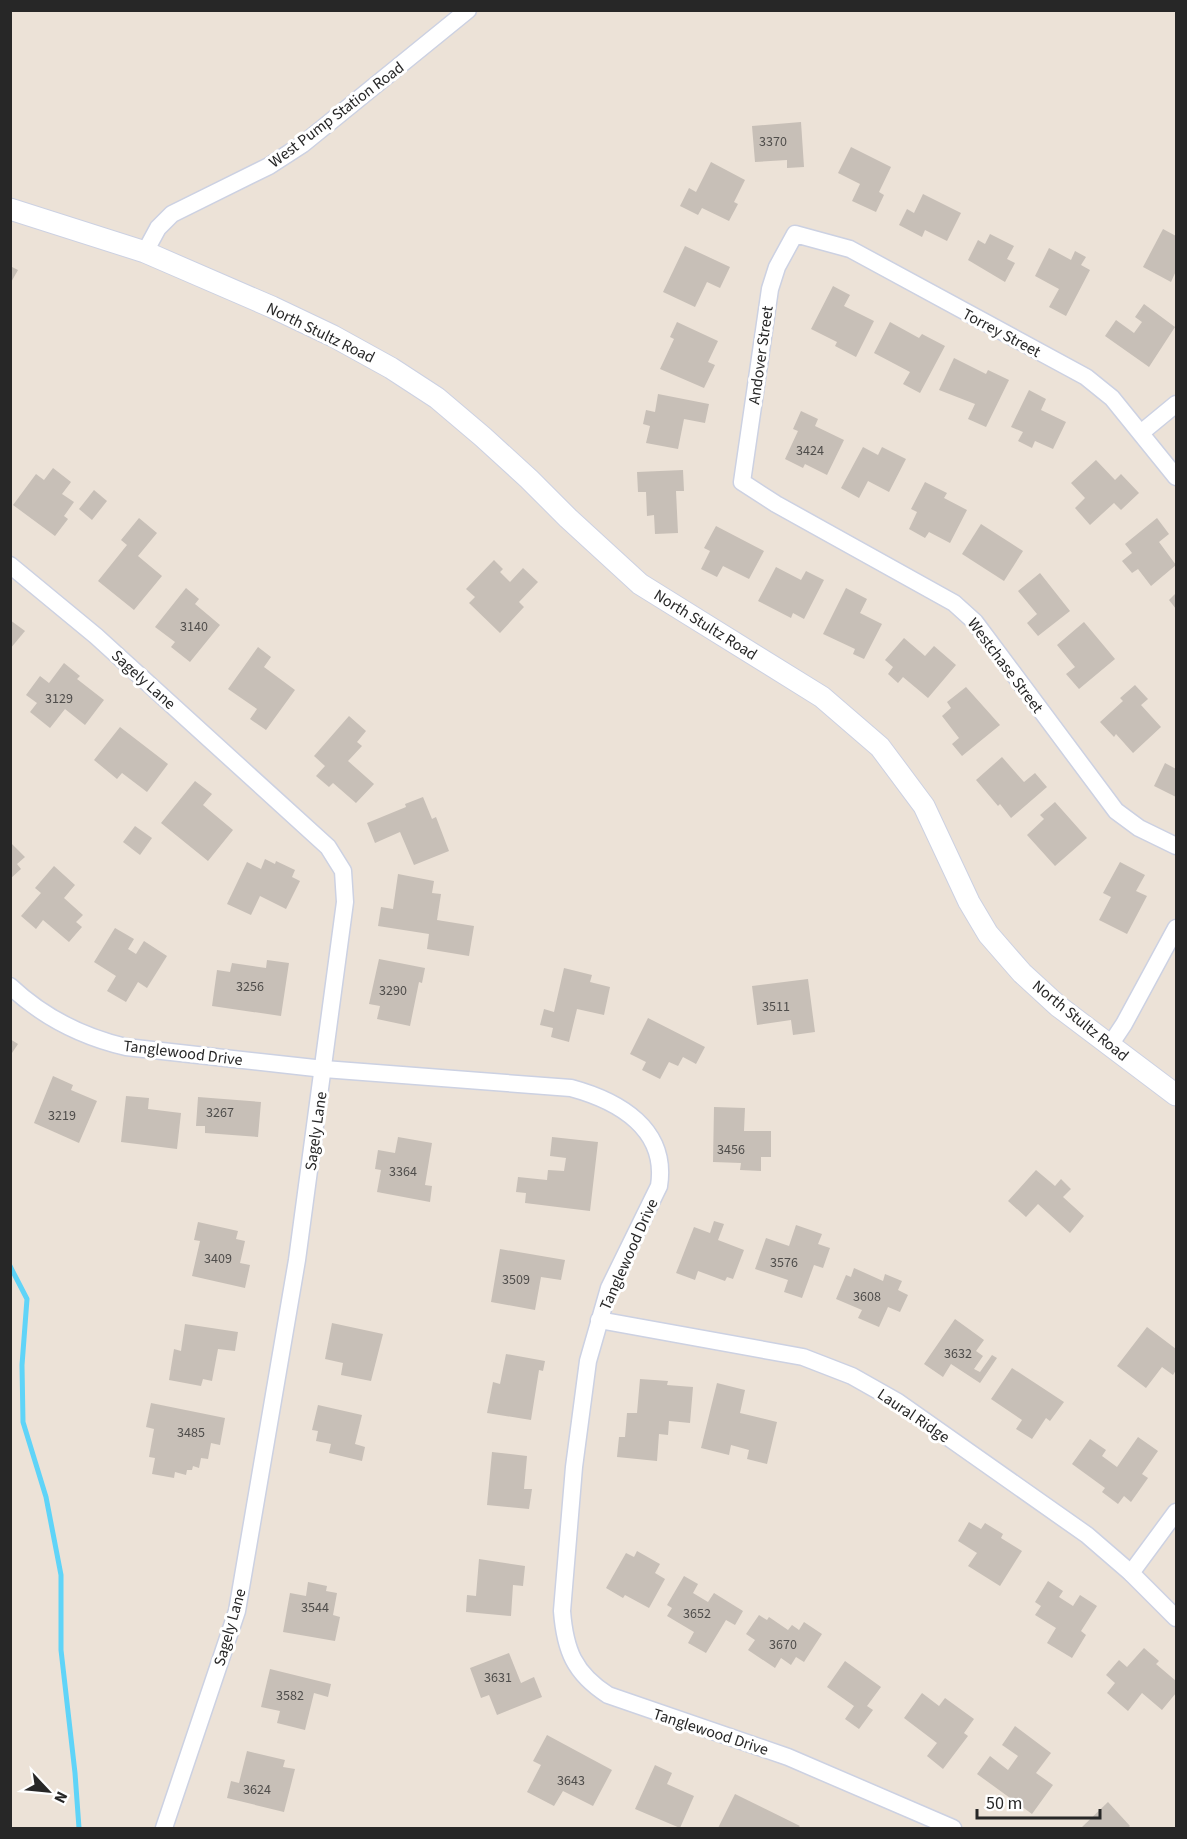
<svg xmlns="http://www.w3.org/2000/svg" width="1187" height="1839" font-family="'Source Sans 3',sans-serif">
<rect width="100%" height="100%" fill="#ece2d7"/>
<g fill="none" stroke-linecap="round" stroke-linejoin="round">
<path stroke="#5fd4f8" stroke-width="5" d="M10 1266 27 1299 22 1365 23 1422 46 1497 61 1575V1650L75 1773 79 1828"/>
</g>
<g fill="#c7bfb7">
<path d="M801 122 804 167 787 168V160L755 162 752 126Z"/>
<path d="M851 147 891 167 879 192 884 195 876 212 852 201 860 184 838 173Z"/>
<path d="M711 162 745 180 734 202 738 204 729 221 702 208 698 215 680 206 689 188 696 192Z"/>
<path d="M923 194 961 213 947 241 925 230 922 237 899 225 907 209 914 213Z"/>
<path d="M1163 229 1176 236V271L1171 282 1143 267Z"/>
<path d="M990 234 1014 246 1007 259 1015 263 1005 282 968 260 978 240 985 244Z"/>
<path d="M685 246 730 267 720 288 707 282 695 307 663 292Z"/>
<path d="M1049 248 1071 260 1075 251 1086 257 1081 265 1090 270 1066 316 1049 307 1059 289 1035 276Z"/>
<path d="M10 266 18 270 10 284Z"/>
<path d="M833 286 850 295 844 306 874 321 856 357 835 346 837 342 811 329Z"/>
<path d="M1144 304 1175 327 1149 367 1105 336 1116 320 1134 333 1142 322 1135 317Z"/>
<path d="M677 322 718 341 708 362 715 365 704 388 660 369 674 339 670 337Z"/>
<path d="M890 322 919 338 922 334 945 346 920 393 903 384 910 372 874 353Z"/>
<path d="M954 358 986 374 988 370 1009 380 986 427 968 419 975 404 939 390Z"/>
<path d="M1029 390 1046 399 1041 410 1066 422 1053 449 1035 441 1032 448 1018 441 1023 432 1011 427Z"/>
<path d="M658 394 709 404 705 423 684 419 678 449 646 443 650 426 643 424 646 410 655 412Z"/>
<path d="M801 411 818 419 815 426 844 440 827 475 805 464 803 468 785 459 798 431 793 429Z"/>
<path d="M863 447 878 455 882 447 906 459 889 492 868 481 859 498 841 488Z"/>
<path d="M1096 460 1115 480 1121 474 1139 493 1121 510 1114 503 1090 525 1075 508 1085 498 1071 483Z"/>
<path d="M53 468 71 482 62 494 74 502 64 516 68 519 55 536 13 505 36 474 44 480Z"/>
<path d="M683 470 684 491H676L678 533 655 534 654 515 647 516 646 492H638L637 472Z"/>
<path d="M925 482 947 493 944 498 967 510 950 543 929 532 925 538 909 529 917 512 911 509Z"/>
<path d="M94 490 107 501 92 520 79 509Z"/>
<path d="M139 518 157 533 138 556 162 576 134 610 98 581 127 545 121 540Z"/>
<path d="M1157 518 1169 534 1159 542 1176 565 1151 586 1138 569 1132 573 1122 561 1132 553 1125 544Z"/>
<path d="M981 524 1023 551 1004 581 962 554Z"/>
<path d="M716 526 764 551 749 579 723 566 717 577 701 569 710 551 704 548Z"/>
<path d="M494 560 503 569 500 572 510 582 523 568 538 582 519 602 524 607 500 633 469 603 475 597 466 589Z"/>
<path d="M776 567 801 580 806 571 824 580 804 619 793 613 791 618 758 601Z"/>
<path d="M1040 573 1070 611 1038 636 1027 623 1037 614 1018 591Z"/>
<path d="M186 588 199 599 195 604 220 625 190 662 171 647 175 642 155 627Z"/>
<path d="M846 588 867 599 860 613 882 624 864 659 853 654 855 649 823 634Z"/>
<path d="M1176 593V609L1169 600Z"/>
<path d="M10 620 25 631 10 649Z"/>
<path d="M1084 622 1115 659 1079 689 1066 674 1075 667 1057 645Z"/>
<path d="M904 638 925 656 934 646 956 665 928 698 903 677 898 683 888 674 893 667 885 660Z"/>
<path d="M258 647 271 657 264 667 295 690 266 730 250 719 257 709 228 689Z"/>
<path d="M64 663 80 676 77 679 104 700 85 725 65 709 50 728 30 712 37 703 26 695 40 676 49 683Z"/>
<path d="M1135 685 1148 699 1141 705 1161 727 1133 753 1116 734 1114 737 1100 722 1123 701 1120 698Z"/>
<path d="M966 687 1000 725 962 756 952 744 959 738 942 716 951 708 947 702Z"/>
<path d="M349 716 366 731 357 742 362 746 348 761 374 784 356 803 333 783 329 787 316 776 325 766 314 756Z"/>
<path d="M120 727 168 764 147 792 122 773 117 779 94 760Z"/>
<path d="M1002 757 1024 782 1035 773 1047 787 1011 818 1000 804 998 806 976 780Z"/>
<path d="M1165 763 1176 769V797L1154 786Z"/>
<path d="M195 781 212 794 203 805 233 830 208 861 161 823Z"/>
<path d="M423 797 432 819 436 817 449 851 414 865 400 832 375 843 367 823 406 807 405 804Z"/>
<path d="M1055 802 1087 838 1055 866 1027 835 1044 819 1040 815Z"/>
<path d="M135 826 152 838 140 855 123 842Z"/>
<path d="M10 842 25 857 17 864 21 869 10 879Z"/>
<path d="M265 859 275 864 276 861 295 870 292 877 300 881 286 909 260 896 251 915 227 904 247 862 261 869Z"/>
<path d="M1120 862 1145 875 1136 891 1147 896 1127 934 1099 920 1111 897 1103 893Z"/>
<path d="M54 866 75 885 64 898 83 915 76 922 82 927 69 942 43 920 36 929 21 916 41 893 35 888Z"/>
<path d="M398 874 434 881 432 893 441 894 437 920 474 926 469 956 427 949 429 934 378 926 381 907 393 909Z"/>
<path d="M115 928 134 939 128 949 136 954 144 941 167 956 147 988 138 982 126 1002 107 991 116 976 94 962Z"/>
<path d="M379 959 425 968 422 983 419 982 410 1026 377 1019 380 1006 369 1004Z"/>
<path d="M267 960 289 963 281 1016 212 1006 217 970 230 972 232 963 266 968Z"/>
<path d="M564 968 592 975 590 982 610 987 604 1015 577 1009 569 1042 551 1037 553 1028 540 1025 544 1009 554 1012Z"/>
<path d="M808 979 815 1032 793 1035 791 1020 757 1025 752 986Z"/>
<path d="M648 1018 705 1047 696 1064 683 1057 678 1066 669 1062 660 1079 642 1070 646 1062 630 1054Z"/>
<path d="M10 1039 18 1044 10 1056Z"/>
<path d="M53 1076 73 1085 71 1090 97 1101 79 1143 34 1123Z"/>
<path d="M126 1096 149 1098 148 1109 181 1113 177 1149 121 1142Z"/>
<path d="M198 1097 261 1102 258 1137 205 1133V1126H196Z"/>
<path d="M714 1107 745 1108 744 1131H771V1157H761V1171L740 1170 741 1163 713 1162Z"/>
<path d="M398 1137 432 1143 425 1185 432 1186 430 1202 377 1192 381 1170 375 1169 378 1150 395 1153Z"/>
<path d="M552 1137 598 1142 590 1211 525 1203 526 1193 516 1192 518 1177 547 1180 548 1170 564 1171 566 1158 550 1156Z"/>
<path d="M1036 1170 1055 1186 1061 1179 1071 1189 1063 1197 1084 1216 1070 1233 1038 1204 1026 1217 1008 1201Z"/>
<path d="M714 1221 724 1224 718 1240 744 1250 733 1279 727 1277 725 1281 698 1271 695 1280 676 1273 694 1227 710 1233Z"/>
<path d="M198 1222 238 1231 236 1239 245 1241 240 1263 250 1265 245 1288 192 1276 200 1241 194 1240Z"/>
<path d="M796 1225 822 1234 818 1244 830 1248 823 1268 814 1265 802 1298 784 1292 788 1280 755 1269 766 1238 789 1246Z"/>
<path d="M500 1249 565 1260 561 1280 541 1277 535 1310 491 1302Z"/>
<path d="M854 1268 883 1281 885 1274 902 1281 898 1290 908 1295 900 1312 888 1307 879 1327 858 1318 862 1310 836 1299 846 1275 851 1277Z"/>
<path d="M955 1319 984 1340 976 1351 983 1356 974 1369 980 1372 992 1355 997 1358 980 1383 951 1364 943 1377 924 1364Z"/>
<path d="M332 1323 383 1334 371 1381 341 1375 343 1363 325 1359Z"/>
<path d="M185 1324 238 1332 235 1351 218 1349 212 1381 203 1379 201 1386 169 1380 174 1349 181 1351Z"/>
<path d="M1147 1327 1176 1349V1370L1173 1375 1162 1367 1146 1388 1117 1366Z"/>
<path d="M506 1354 545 1361 543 1371 539 1370 531 1420 487 1413 493 1382 500 1384Z"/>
<path d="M1012 1368 1064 1402 1050 1421 1046 1418 1032 1439 1016 1429 1022 1420 991 1399Z"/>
<path d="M640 1379 668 1381 667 1385 693 1387 690 1423 669 1421 668 1435 659 1434 657 1461 617 1457 619 1437H625L627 1413H637Z"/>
<path d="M717 1383 745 1390 740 1413 777 1422 767 1464 747 1459 749 1450 731 1445 729 1455 701 1448Z"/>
<path d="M151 1403 225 1418 220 1445 211 1443 208 1459 201 1458 199 1468 193 1466 192 1470H187L186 1475 175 1472 174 1478 152 1474 155 1458 149 1457 154 1429 146 1427Z"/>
<path d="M318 1405 362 1415 355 1444 365 1447 362 1461 329 1453 331 1444 316 1441 318 1431 312 1430Z"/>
<path d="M1138 1437 1158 1451 1142 1474 1148 1478 1131 1502 1124 1496 1118 1504 1102 1492 1105 1488 1072 1464 1090 1439 1106 1450 1102 1456 1117 1467Z"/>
<path d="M492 1452 527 1456 524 1489H532L529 1509 487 1505Z"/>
<path d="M969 1522 981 1529 985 1523 1003 1534 1001 1538 1022 1551 1000 1586 968 1566 977 1553 958 1541Z"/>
<path d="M637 1551 660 1564 655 1573 665 1579 649 1608 625 1595 623 1598 606 1588 626 1553 634 1557Z"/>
<path d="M479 1559 525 1566 523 1586 513 1585 511 1616 466 1612 467 1595 476 1596Z"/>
<path d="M684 1576 698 1584 693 1593 708 1602 714 1593 743 1611 735 1625 726 1620 706 1653 688 1643 694 1632 667 1616 672 1608 667 1605Z"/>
<path d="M1048 1581 1063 1591 1059 1597 1073 1606 1080 1595 1097 1606 1081 1631 1086 1635 1072 1658 1047 1643 1056 1628 1035 1615 1041 1606 1035 1602Z"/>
<path d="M308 1582 327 1586 326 1591 337 1593 333 1615 340 1617 335 1641 283 1632 290 1593 306 1596Z"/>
<path d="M759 1615 767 1620 769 1617 788 1630 792 1625 799 1630 804 1622 822 1634 804 1662 796 1657 791 1665 781 1658 775 1668 748 1650 755 1640 746 1634Z"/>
<path d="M1144 1648 1159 1661 1156 1664 1176 1681V1693L1162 1710 1142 1693 1128 1711 1107 1693 1115 1683 1106 1675 1119 1660 1127 1667Z"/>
<path d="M509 1653 521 1683 534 1677 542 1697 497 1715 489 1695 481 1698 470 1668Z"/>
<path d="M845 1661 881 1687 867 1706 873 1710 859 1729 845 1719 854 1706 827 1687Z"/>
<path d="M270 1669 331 1684 328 1697 314 1693 305 1730 277 1723 280 1711 261 1707Z"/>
<path d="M922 1693 939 1706 945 1698 974 1719 964 1733 968 1736 943 1769 927 1756 937 1743 904 1718Z"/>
<path d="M1015 1726 1051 1753 1036 1773 1053 1785 1032 1814 977 1774 990 1756 1008 1770 1018 1756 1002 1745Z"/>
<path d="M547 1735 612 1770 593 1806 563 1791 554 1806 527 1792 541 1765 533 1761Z"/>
<path d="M247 1751 285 1760 283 1767 295 1769 284 1812 227 1798 231 1781 239 1783Z"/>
<path d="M655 1765 672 1773 667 1784 694 1796 680 1828 635 1809Z"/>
<path d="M735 1794 800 1826 798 1828H718Z"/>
<path d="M1108 1802 1130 1826 1128 1828H1081Z"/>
</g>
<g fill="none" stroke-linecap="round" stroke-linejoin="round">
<defs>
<g id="minor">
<path d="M145 252 158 228 172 214 269 166 303 144 468 10"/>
<path d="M1142 432 1176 404"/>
<path d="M1176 477 1112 398 1086 377 850 249 795 234 777 267 770 289 742 482 776 504 954 603 975 622 1116 811 1139 828 1176 846"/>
<path d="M10 565 96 636 328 847 343 871 345 902 297 1260 237 1611 164 1828"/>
<path d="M10 986C43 1017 83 1037 126 1047L324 1069 571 1088C619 1101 668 1129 659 1186L609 1288 588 1361 574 1467 562 1611C565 1650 574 1673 608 1695L788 1757 953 1828"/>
<path d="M1110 1045 1124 1024 1176 928"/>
<path d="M599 1320 803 1357 852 1376 898 1402 1087 1535 1131 1573 1176 1618"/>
<path d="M1131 1573 1176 1512"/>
</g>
<path id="tertiary" d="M10 209 145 252 272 307 333 336 391 368 437 398 483 437 529 479 568 518 640 584 822 697 880 747 924 806 969 902 988 934 1022 973 1058 1006 1176 1095"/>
</defs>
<use href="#minor" stroke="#ccd1e2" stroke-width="19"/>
<use href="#tertiary" stroke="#ccd1e2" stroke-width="23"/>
<use href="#minor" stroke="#fff" stroke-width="16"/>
<use href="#tertiary" stroke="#fff" stroke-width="21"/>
</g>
<g text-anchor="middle" stroke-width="6" stroke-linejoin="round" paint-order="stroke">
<g font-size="14" fill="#4f4d4b">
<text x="773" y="146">3370</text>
<text x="810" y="455">3424</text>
<text x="194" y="631">3140</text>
<text x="59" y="703">3129</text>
<text x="250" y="991">3256</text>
<text x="393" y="995">3290</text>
<text x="776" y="1011">3511</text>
<text x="220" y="1117">3267</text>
<text x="62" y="1120">3219</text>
<text x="731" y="1154">3456</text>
<text x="403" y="1176">3364</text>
<text x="218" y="1263">3409</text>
<text x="784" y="1267">3576</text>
<text x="516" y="1284">3509</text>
<text x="867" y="1301">3608</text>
<text x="958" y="1358">3632</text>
<text x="191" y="1437">3485</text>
<text x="315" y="1612">3544</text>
<text x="697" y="1618">3652</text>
<text x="783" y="1649">3670</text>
<text x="498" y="1682">3631</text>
<text x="290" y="1700">3582</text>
<text x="571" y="1785">3643</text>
<text x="257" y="1794">3624</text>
</g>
<g font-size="16" fill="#272727" stroke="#fff">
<text transform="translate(336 114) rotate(-37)" y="6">West Pump Station Road</text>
<text transform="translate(321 332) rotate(26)" y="6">North Stultz Road</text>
<text transform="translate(1002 332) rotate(28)" y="6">Torrey Street</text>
<text transform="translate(760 355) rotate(-82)" y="6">Andover Street</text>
<text transform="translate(706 624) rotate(32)" y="6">North Stultz Road</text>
<text transform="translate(1006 665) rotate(53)" y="6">Westchase Street</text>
<text transform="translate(144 679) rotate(42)" y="6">Sagely Lane</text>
<text transform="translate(1081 1020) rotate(39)" y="6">North Stultz Road</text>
<text transform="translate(183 1052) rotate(7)" y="6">Tanglewood Drive</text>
<text transform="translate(315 1131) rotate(-82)" y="6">Sagely Lane</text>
<text transform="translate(628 1254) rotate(-66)" y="6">Tanglewood Drive</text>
<text transform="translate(914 1415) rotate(34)" y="6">Laural Ridge</text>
<text transform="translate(229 1627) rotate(-74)" y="6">Sagely Lane</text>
<text transform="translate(711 1731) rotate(18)" y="6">Tanglewood Drive</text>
</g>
</g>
<rect width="1187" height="1839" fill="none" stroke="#272727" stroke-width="24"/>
<g transform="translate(48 1791) rotate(116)" stroke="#ffffff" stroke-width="4.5" paint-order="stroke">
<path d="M0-4.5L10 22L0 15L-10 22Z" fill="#272727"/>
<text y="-9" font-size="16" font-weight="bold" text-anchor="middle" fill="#272727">N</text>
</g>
<path d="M977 1809v9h123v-9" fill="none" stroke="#272727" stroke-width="3"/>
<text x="986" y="1809" font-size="18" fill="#272727" stroke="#ffffff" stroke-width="4.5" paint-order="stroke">50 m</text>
</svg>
